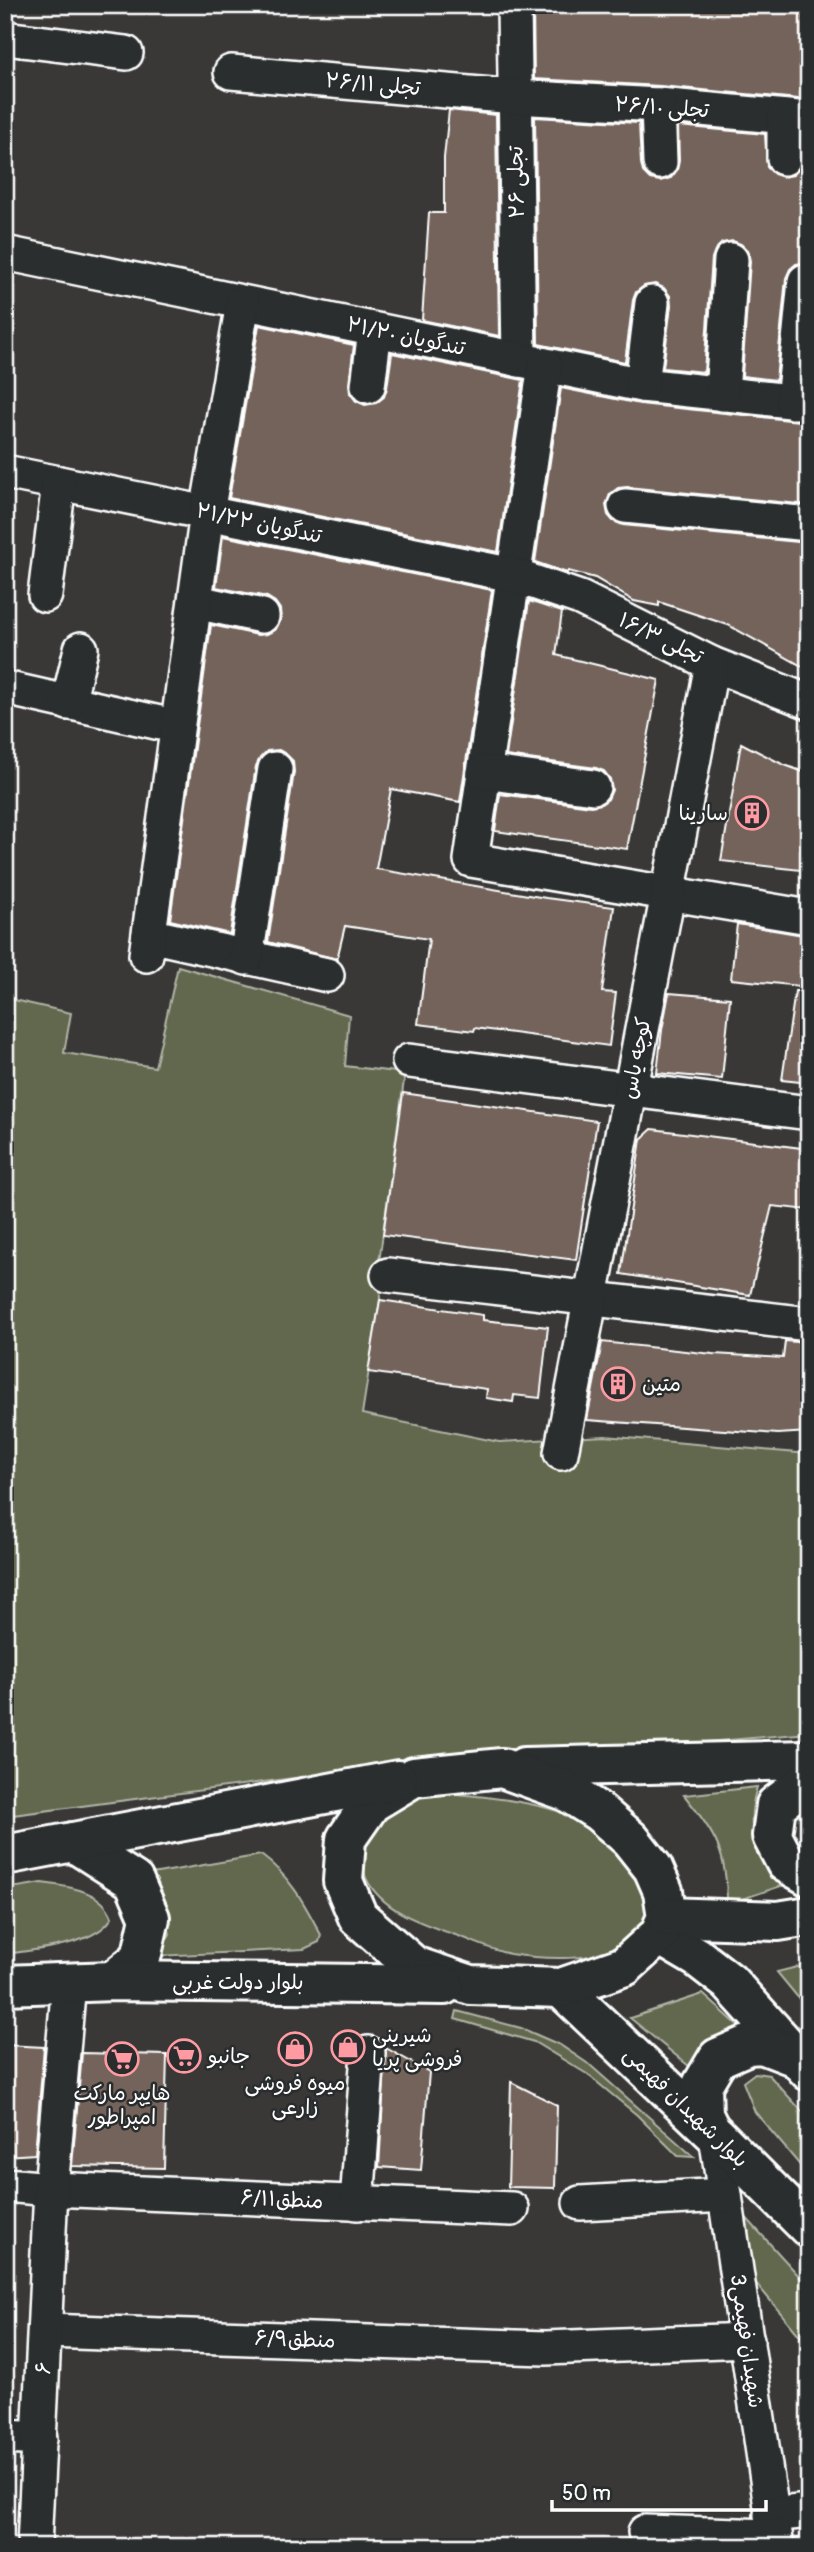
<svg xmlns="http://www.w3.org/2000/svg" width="814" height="2552" font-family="Pangolin,'Playpen Sans Arabic',sans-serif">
<rect width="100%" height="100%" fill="#393837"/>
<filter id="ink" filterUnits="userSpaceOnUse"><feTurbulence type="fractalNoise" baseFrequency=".0143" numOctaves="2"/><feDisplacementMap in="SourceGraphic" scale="14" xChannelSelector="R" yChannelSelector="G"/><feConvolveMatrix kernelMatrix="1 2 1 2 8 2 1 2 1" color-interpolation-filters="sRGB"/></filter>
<g filter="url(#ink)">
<g fill="#62684e" stroke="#b0b4a6" stroke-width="2">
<path d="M178 966 349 1015 345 1066 405 1073 379 1262 380 1300 362 1414 499 1442 605 1436 809 1454V1733L294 1778 5 1816V998L71 1013 64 1053 155 1067Z"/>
<path d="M757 1787C749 1813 748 1838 768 1859 776 1868 791 1873 802 1879L727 1904C727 1853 716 1834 684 1795Z"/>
<path d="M436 1792C479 1796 546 1801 584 1822 607 1834 628 1855 649 1870 648 1899 651 1923 626 1943 601 1963 540 1959 510 1954 495 1951 479 1944 464 1938 431 1926 383 1914 366 1878 361 1868 362 1852 362 1841L397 1798Z"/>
<path d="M261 1855C291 1877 304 1903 321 1935L319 1942 304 1949 156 1956 170 1934 163 1906 146 1875Z"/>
<path d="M42 1883C68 1887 101 1889 112 1917 98 1945 34 1950 5 1954V1889Z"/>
<path d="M809 1964V2011L777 1972Z"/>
<path d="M703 1994 742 2029C714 2036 709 2048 695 2071L630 2018Z"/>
<path d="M457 2011 521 2028 560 2045 590 2065 694 2157 678 2156 637 2115 587 2074 534 2042 455 2019Z"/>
<path d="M755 2073 769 2075 809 2119V2176L755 2112 743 2082Z"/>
<path d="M742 2213 809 2287V2347L750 2276Z"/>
</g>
<g fill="#73635a" stroke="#fff" stroke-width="2">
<path d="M533 5H809V100L660 86 534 79Z"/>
<path d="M449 110 496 115 499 336 422 320 429 213H444V158Z"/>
<path d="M535 117 639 123 641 163 643 172 650 179 660 181 671 178 677 170 679 161 678 126 765 134 767 167 774 174 783 177 793 175 800 168 803 158V138H809V262L796 264 790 269 786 278 776 380 742 376 750 261 748 251 741 244 733 241 722 243 715 250 712 258 704 372 663 368 671 305 670 296 664 288 655 284 644 286 636 292 633 300 625 362 538 344Z"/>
<path d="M259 325 354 345 349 384 350 393 356 401 365 405 376 403 384 397 387 388 392 353 523 380 498 552 229 498Z"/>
<path d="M561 388 640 404 809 422V505L627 487 618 488 610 494 606 505 608 515 613 521 623 525 809 543V670L728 625 659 602V606L634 601 595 578 568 571 567 573 535 562Z"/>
<path d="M223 536 492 590 460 802 391 789 376 869 546 898 614 907 602 992 616 993 609 1046 475 1028 474 1031 418 1024 429 939 345 926 337 959 268 942 294 772 293 761 286 754 279 750 267 751 260 758 256 766 230 934 170 920 211 625 258 635 267 634 276 629 281 619 280 609 275 602 267 597 216 587Z"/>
<path d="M529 601 562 612 556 655 659 680 627 849 495 831 500 794 591 806 601 804 608 799 612 790 610 779 604 771 596 768 506 756Z"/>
<path d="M741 743 782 764 809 774V871L721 861Z"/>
<path d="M737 924 809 936V987L731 979Z"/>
<path d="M795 991H809V1083L782 1080Z"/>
<path d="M669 993 730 998 722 1079 657 1073 662 1030Z"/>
<path d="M403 1093 597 1121 576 1260 383 1235Z"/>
<path d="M652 1129 809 1149V1210L772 1206 750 1295 621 1274 641 1139Z"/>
<path d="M380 1300 483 1315V1320L548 1327 540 1398 514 1395 513 1402 486 1398 487 1389 368 1372Z"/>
<path d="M785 1341 809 1343V1432L778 1434 587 1420 602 1342 713 1354 783 1358Z"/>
<path d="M5 2045 44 2047 35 2154 5 2156Z"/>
<path d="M386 2048 429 2072 421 2170 379 2167Z"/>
<path d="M82 2053 167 2055 164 2168 72 2166Z"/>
<path d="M511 2082 557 2105 555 2188 508 2187Z"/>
</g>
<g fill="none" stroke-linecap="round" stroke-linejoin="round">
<defs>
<g id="minor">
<path d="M514 5 519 360"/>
<path d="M5 38 126 53"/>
<path d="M231 72 515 97 658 105 809 119"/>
<path d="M658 105 660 162"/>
<path d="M784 117V158"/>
<path d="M5 253 642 385 809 403"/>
<path d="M545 365 471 860 809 917"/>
<path d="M642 385 652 303"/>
<path d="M368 386 375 330"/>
<path d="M722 394 731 260"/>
<path d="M793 402 805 281"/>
<path d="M5 472 513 575 580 598 712 664 809 702"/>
<path d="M625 506 809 524"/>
<path d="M45 595 59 483"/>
<path d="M196 602 262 616"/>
<path d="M5 688 160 723"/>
<path d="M68 703 81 649"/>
<path d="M484 772 593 787"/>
<path d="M149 935 327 975"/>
<path d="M146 955 207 513 243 303"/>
<path d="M246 958 275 769"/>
<path d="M409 1061 809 1113"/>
<path d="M388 1275 809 1324"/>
<path d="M561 1453 712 664"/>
<path d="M716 2135 777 2547"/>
<path d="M5 2185 51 2189 512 2209"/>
<path d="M357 2203 368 2053"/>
<path d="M580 2203 725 2195"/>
<path d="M45 2331 546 2348 747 2340"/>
<path d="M5 2437 40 2439"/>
<path d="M771 2515 809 2511"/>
<path d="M645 2532 775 2536"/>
<path d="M34 2547 51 2189 69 1982"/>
</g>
<g id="tertiary">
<path d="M659 1935 698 1958 729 1982 809 2071"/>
<path d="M561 1988 716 2135 809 2228"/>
<path d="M710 2129 703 2115 702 2085 718 2058 748 2045 762 2044 796 2057"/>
</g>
<g id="secondary">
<path d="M524 1767 809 1760"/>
<path d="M502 1768 566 1791 599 1812 630 1839 653 1868 663 1891 667 1917 659 1935 625 1966 561 1988 471 1985 414 1966 358 1917 343 1881 346 1839 371 1803 414 1777Z"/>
<path d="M809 1780 776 1805 772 1836 786 1863 809 1876"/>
<path d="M73 1842 134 1881 150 1918 141 1958 113 1981"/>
<path d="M5 1855 398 1780"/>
<path d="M667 1917 778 1921 809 1916"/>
<path d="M5 1985 113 1981 444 1985"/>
</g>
</defs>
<use href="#minor" stroke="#fff" stroke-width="38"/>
<use href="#tertiary" stroke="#fff" stroke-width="44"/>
<use href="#secondary" stroke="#fff" stroke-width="44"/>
<use href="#minor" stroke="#2a2d2e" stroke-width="33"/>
<use href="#tertiary" stroke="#2a2d2e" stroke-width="38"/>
<use href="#secondary" stroke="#2a2d2e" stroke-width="38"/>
</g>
</g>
<defs>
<symbol id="building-ring" viewBox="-11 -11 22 22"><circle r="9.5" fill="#2a2d2e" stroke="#ff9aa2" stroke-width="1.5"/><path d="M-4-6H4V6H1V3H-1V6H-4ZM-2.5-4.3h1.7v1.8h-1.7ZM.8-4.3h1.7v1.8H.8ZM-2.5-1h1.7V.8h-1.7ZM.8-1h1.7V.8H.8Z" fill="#ff9aa2"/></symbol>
<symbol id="shop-ring" viewBox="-11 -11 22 22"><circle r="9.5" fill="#2a2d2e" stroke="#ff9aa2" stroke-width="1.5"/><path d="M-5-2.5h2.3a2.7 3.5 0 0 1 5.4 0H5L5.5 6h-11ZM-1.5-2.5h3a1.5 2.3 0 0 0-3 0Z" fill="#ff9aa2"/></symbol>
<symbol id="supermarket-ring" viewBox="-11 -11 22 22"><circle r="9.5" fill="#2a2d2e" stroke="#ff9aa2" stroke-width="1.5"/><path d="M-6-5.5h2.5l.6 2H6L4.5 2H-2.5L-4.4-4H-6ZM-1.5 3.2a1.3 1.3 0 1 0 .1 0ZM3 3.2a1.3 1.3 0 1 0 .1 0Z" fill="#ff9aa2"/></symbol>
</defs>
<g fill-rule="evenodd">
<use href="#building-ring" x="733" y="794" width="38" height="38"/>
<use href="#building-ring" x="599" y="1365" width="38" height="38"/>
<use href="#shop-ring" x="329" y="2028" width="38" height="38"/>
<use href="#shop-ring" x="276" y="2030" width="38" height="38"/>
<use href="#supermarket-ring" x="165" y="2037" width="38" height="38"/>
<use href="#supermarket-ring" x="103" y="2040" width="38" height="38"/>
</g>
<g text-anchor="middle" stroke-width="5" stroke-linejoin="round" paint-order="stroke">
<g font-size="21" fill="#fff" stroke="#2a2d2e">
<text transform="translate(373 84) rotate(5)" y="7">۲۶/۱۱ تجلی</text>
<text transform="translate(662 107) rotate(4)" y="7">۲۶/۱۰ تجلی</text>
<text transform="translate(516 182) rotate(-91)" y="7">۲۶ تجلی</text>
<text transform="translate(406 336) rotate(12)" y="7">۲۱/۲۰ تندگویان</text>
<text transform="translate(259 523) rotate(12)" y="7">۲۱/۲۲ تندگویان</text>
<text transform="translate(661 638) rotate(26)" y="7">۱۶/۳ تجلی</text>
<text transform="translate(636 1058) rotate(-79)" y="7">کوچه یاس</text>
<text x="238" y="1989">بلوار دولت غربی</text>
<text transform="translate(686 2107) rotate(44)" y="7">بلوار شهیدان فهیمی</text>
<text transform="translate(282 2199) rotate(3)" y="7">منطق۶/۱۱</text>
<text transform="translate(295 2339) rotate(2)" y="7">منطق۶/۹</text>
<text transform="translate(747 2341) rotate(82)" y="7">3شهیدان فهیمی</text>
<text transform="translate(43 2368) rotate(-87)" y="7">۶</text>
</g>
<g font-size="21" fill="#fff" stroke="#2a2d2e" text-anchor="start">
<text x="728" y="820" text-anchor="end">سارینا</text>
<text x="642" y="1391">متین</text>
<text x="372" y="2042">شیرینی<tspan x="372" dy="24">فروشی پریا</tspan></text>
<text x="208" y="2063">جانبو</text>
<text x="295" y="2090" text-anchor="middle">میوه فروشی<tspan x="295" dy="24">زارعی</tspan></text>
<text x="122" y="2100" text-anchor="middle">هایپر مارکت<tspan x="122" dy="24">امپراطور</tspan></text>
</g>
</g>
<rect width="814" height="2552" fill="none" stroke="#2a2d2e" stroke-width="28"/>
<rect x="14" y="14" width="786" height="2524" fill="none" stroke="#fff" stroke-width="2.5" filter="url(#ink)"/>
<path d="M552 2500v10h214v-10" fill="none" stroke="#ffffff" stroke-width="3.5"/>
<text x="562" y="2500" font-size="21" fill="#ffffff" stroke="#2a2d2e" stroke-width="5" paint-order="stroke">50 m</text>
</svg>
